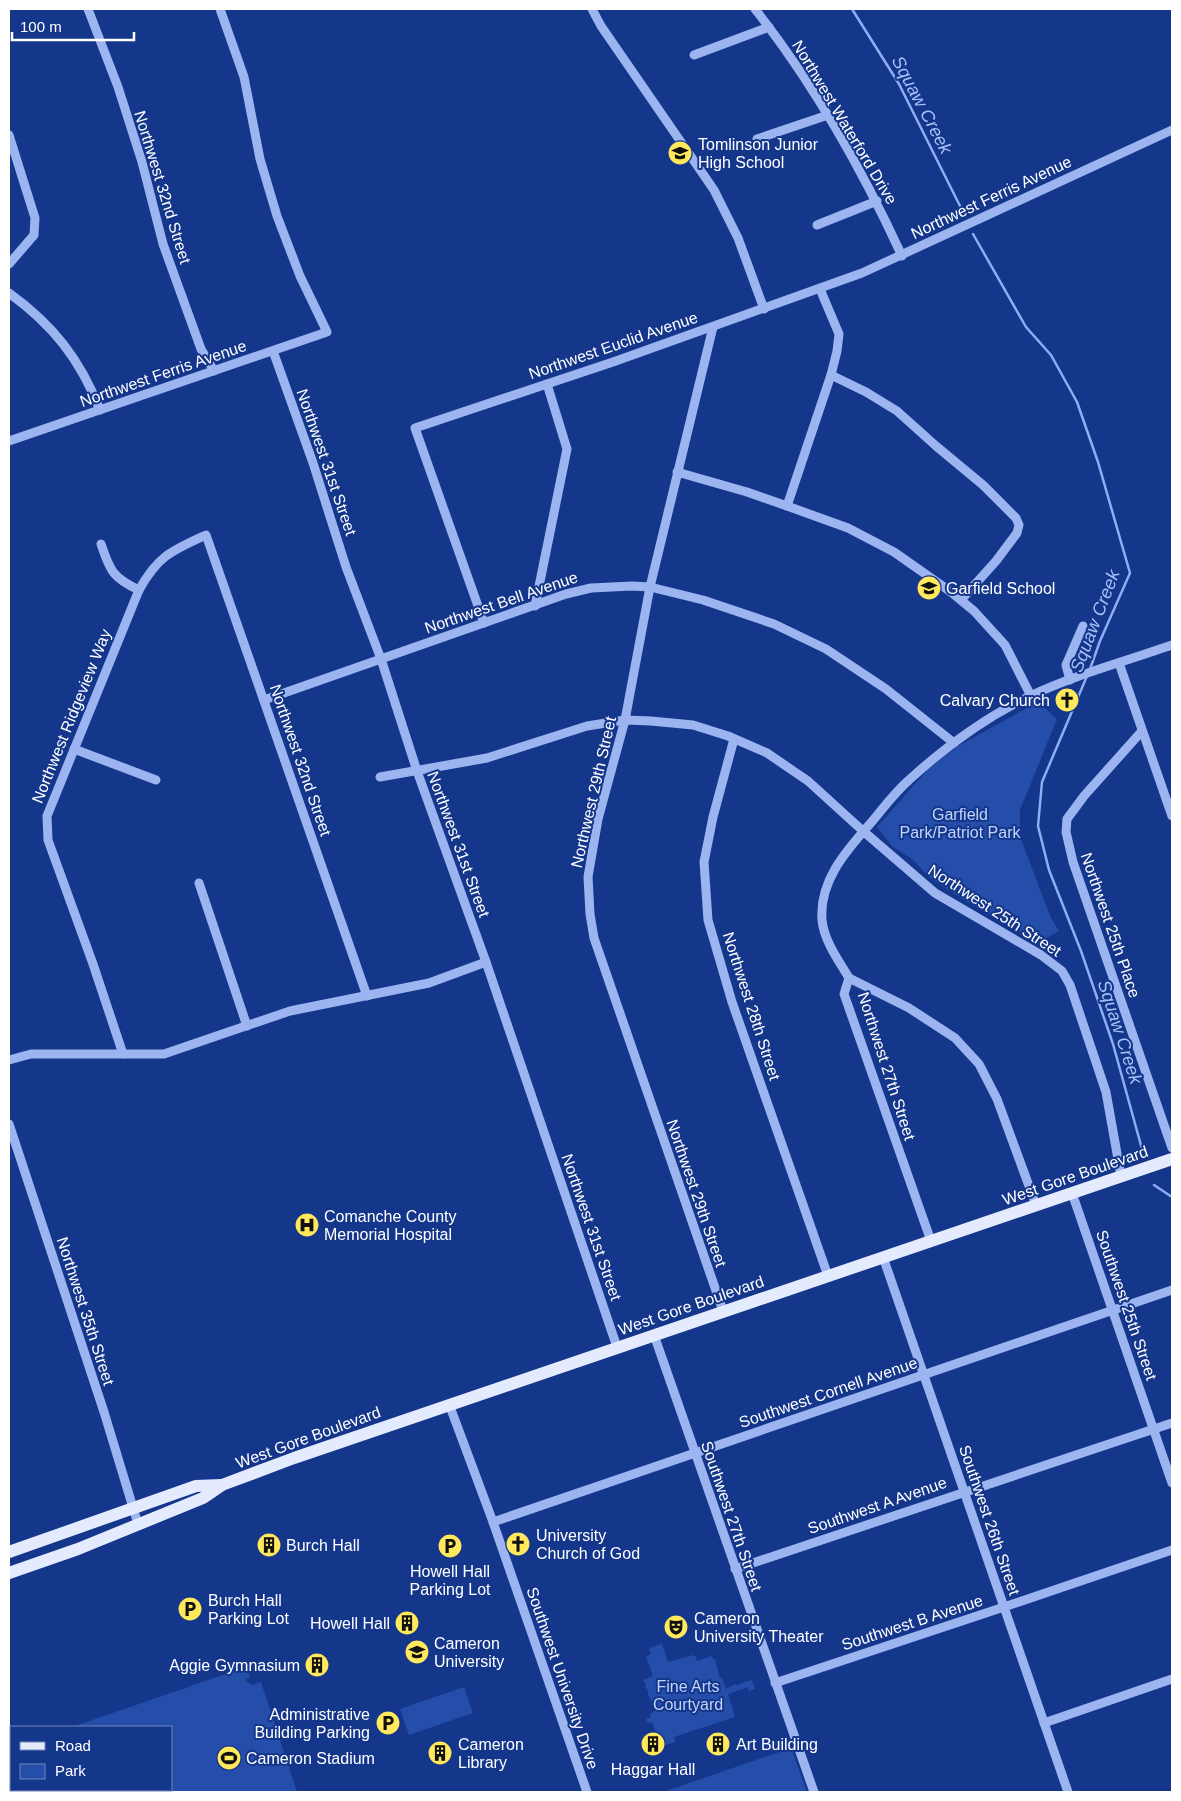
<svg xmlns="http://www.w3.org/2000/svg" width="1181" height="1801" font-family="Helvetica,sans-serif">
<rect width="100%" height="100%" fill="#14368b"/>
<g fill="#254eaa">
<path d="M1038 702 1057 719 1020 810V837L1051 918 1059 931 1039 942 967 902 930 878 912 859 892 846 877 827 927 770 958 746Z"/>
<path d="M662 1644 668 1662 693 1655 694 1657 696 1656 697 1661 712 1656 713 1659H715L720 1678H722L726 1689 736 1684 737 1686 739 1685V1684L752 1680 755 1689 749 1691 748 1687 728 1694 735 1717 674 1737 675 1742 663 1746 659 1733H656L652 1722 648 1723 646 1719 650 1718V1714L656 1710C651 1706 653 1700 648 1695V1690L645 1687 646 1685 643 1680 653 1676 646 1656 651 1654 649 1648Z"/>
<path d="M246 1667 250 1677 245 1680 252 1685 261 1682 297 1792H39L38 1790H171V1727H72Z"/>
<path d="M464 1687 473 1713 409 1735 400 1709Z"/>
<path d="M791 1748 807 1792H663Z"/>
</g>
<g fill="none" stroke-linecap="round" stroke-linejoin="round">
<g stroke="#8daef3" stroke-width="2.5">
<path d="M852 9 899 84 965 216"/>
<path d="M973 234 1026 327 1051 355 1077 402 1098 462 1130 573 1100 641 1090 669"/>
<path d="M1087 676 1042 782 1038 826 1049 870 1081 951 1113 1044 1142 1149"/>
<path d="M1154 1185 1172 1197"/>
</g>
<g stroke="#9cb5f0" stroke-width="9">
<path d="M88 9 118 87 142 162 163 244 201 349 214 371"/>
<path d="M592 9 601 26 714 190 738 238 764 309"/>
<path d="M755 9C814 84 862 169 902 256"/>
<path d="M694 55 769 27"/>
<path d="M9 135 35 218 34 235 9 264"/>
<path d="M757 139 828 115"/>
<path d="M817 225 877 201"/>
<path d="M9 293C53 325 80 359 100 410"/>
<path d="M713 327 650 587 625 720 598 819 588 877 590 914 594 938 723 1311"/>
<path d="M273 351 313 463 346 567 381 659 417 771 486 962 617 1347"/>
<path d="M831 375 866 392 897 411 936 446 983 485 1016 518 1019 525 1017 533 996 561 961 600"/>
<path d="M9 441 327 332 300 276 277 216 260 159 244 77 220 9"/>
<path d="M677 472 747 492 787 506 848 528 894 552 951 592 974 611 1005 645 1031 696"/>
<path d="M787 506 831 375 837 351 839 334 820 289"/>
<path d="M101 544C110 571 113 578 139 590"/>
<path d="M535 606 567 449 547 384"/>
<path d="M484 623 415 428 613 362 862 273 1172 130"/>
<path d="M1119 663 1172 816"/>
<path d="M1070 680 1066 665 1083 626"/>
<path d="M264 700 566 594 591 588 632 586 650 587 703 600 774 624 826 649 886 689 954 743"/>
<path d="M1142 731 1084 796 1067 819 1066 832 1073 862 1172 1148"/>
<path d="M734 739 713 817 704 862 708 920 732 1002 828 1276"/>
<path d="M74 749 156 780"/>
<path d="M380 777 487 758 587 726 625 720 651 721 693 725 728 736 767 753 808 781 863 831 935 893 1041 955 1062 971 1070 985 1106 1092 1121 1176"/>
<path d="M199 883 247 1026"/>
<path d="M849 978 909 1008 955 1038 979 1064 997 1099 1036 1205"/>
<path d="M123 1054 93 964 48 840 47 816 139 590C158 556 171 551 206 535L367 996"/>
<path d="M9 1060 31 1054H164L290 1011 429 983 486 962"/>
<path d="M9 1124 104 1412 138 1524"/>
<path d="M1072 1193 1172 1483"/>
<path d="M931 1241 844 994 849 978C839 961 824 941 822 920 819 882 845 852 869 825 882 810 894 793 909 780 945 747 986 717 1030 696 1074 675 1126 661 1172 645"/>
<path d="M883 1257 1068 1792"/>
<path d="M654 1335 814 1792"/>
<path d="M449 1404 493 1522 587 1792"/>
<path d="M493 1522 1172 1290"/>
<path d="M735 1569 1172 1423"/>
<path d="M775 1683 1004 1607 1172 1550"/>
<path d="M1044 1723 1172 1679"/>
</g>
<g stroke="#e5ebff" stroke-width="12">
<path d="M9 1552 196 1486 222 1485"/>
<path d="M9 1573 78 1549 203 1498 222 1485 294 1458 1172 1159"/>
</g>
</g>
<defs>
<symbol id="school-disc" viewBox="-11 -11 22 22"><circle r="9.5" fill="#ffe85b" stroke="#14368b"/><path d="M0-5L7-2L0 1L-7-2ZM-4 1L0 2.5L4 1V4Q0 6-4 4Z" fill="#111"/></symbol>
<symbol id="church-disc" viewBox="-11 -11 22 22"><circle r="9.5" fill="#ffe85b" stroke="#14368b"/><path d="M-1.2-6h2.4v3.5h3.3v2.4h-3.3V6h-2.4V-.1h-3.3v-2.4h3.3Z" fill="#111"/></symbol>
<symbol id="hospital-disc" viewBox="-11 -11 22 22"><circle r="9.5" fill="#ffe85b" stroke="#14368b"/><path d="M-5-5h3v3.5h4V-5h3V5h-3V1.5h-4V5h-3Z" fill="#111"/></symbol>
<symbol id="building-disc" viewBox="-11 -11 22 22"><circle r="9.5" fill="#ffe85b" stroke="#14368b"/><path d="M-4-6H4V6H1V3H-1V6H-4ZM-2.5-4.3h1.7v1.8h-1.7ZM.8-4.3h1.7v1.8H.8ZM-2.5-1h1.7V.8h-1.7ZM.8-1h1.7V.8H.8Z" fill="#111"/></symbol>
<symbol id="parking-disc" viewBox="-11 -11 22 22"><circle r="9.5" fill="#ffe85b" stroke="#14368b"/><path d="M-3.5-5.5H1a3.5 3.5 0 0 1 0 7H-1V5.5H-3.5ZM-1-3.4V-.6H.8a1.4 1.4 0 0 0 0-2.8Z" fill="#111"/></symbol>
<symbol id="theatre-disc" viewBox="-11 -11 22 22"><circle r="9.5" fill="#ffe85b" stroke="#14368b"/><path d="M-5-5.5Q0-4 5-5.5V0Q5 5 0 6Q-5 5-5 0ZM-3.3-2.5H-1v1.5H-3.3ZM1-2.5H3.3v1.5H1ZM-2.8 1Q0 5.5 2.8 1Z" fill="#111"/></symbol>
<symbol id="university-disc" viewBox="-11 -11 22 22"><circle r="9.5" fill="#ffe85b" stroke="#14368b"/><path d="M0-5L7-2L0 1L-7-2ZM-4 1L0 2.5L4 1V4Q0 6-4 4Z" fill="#111"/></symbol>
<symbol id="stadium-disc" viewBox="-11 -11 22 22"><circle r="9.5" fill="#ffe85b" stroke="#14368b"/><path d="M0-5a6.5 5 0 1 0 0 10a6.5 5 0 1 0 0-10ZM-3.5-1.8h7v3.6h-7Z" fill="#111"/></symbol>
</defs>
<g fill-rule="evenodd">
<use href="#school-disc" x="666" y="139" width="28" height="28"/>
<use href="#school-disc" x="915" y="574" width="28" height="28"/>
<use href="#church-disc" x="1053" y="686" width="28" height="28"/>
<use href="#hospital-disc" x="293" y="1211" width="28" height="28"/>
<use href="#church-disc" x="504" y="1530" width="28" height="28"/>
<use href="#building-disc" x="255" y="1531" width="28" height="28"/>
<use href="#parking-disc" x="436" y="1532" width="28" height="28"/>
<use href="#parking-disc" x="176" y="1595" width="28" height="28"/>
<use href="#building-disc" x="393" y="1609" width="28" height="28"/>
<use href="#theatre-disc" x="662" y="1613" width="28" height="28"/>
<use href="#university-disc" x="403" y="1638" width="28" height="28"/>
<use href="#building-disc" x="303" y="1651" width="28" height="28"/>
<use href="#parking-disc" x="374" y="1709" width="28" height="28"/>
<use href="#building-disc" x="639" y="1730" width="28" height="28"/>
<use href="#building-disc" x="704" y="1730" width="28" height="28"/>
<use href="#building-disc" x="426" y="1739" width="28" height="28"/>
<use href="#stadium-disc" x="215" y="1744" width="28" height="28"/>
</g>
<g text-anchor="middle" stroke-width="4" stroke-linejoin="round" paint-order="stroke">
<g font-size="16" fill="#fff" stroke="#14368b">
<text transform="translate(845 122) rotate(59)" y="6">Northwest Waterford Drive</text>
<text transform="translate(163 187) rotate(73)" y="6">Northwest 32nd Street</text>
<text transform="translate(991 197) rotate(-25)" y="6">Northwest Ferris Avenue</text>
<text transform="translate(613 345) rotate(-19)" y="6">Northwest Euclid Avenue</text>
<text transform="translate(163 373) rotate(-19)" y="6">Northwest Ferris Avenue</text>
<text transform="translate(327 462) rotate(71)" y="6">Northwest 31st Street</text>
<text transform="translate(501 602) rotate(-19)" y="6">Northwest Bell Avenue</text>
<text transform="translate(71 716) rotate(-68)" y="6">Northwest Ridgeview Way</text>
<text transform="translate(301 760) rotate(71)" y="6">Northwest 32nd Street</text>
<text transform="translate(593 792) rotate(-77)" y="6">Northwest 29th Street</text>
<text transform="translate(459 844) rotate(70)" y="6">Northwest 31st Street</text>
<text transform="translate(995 910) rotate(33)" y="6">Northwest 25th Street</text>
<text transform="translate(1111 925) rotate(71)" y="6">Northwest 25th Place</text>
<text transform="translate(752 1006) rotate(72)" y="6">Northwest 28th Street</text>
<text transform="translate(887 1066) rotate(72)" y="6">Northwest 27th Street</text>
<text transform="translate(1075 1175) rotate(-19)" y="6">West Gore Boulevard</text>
<text transform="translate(697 1193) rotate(71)" y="6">Northwest 29th Street</text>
<text transform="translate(592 1227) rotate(71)" y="6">Northwest 31st Street</text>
<text transform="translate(691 1305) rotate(-19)" y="6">West Gore Boulevard</text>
<text transform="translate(1127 1305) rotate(71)" y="6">Southwest 25th Street</text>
<text transform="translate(86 1311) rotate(72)" y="6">Northwest 35th Street</text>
<text transform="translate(828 1392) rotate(-19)" y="6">Southwest Cornell Avenue</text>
<text transform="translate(308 1437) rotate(-20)" y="6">West Gore Boulevard</text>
<text transform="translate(877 1505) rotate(-19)" y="6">Southwest A Avenue</text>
<text transform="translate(732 1516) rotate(71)" y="6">Southwest 27th Street</text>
<text transform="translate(990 1520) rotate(71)" y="6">Southwest 26th Street</text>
<text transform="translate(912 1622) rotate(-18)" y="6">Southwest B Avenue</text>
<text transform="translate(563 1678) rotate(71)" y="6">Southwest University Drive</text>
</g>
<g font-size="16" fill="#fff" stroke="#14368b" text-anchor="start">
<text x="698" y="150">Tomlinson Junior<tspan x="698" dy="18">High School</tspan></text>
<text x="946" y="594">Garfield School</text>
<text x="1050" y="706" text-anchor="end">Calvary Church</text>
<text x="324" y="1222">Comanche County<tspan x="324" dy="18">Memorial Hospital</tspan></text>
<text x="536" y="1541">University<tspan x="536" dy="18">Church of God</tspan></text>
<text x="286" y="1551">Burch Hall</text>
<text x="450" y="1577" text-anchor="middle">Howell Hall<tspan x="450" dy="18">Parking Lot</tspan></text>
<text x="208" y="1606">Burch Hall<tspan x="208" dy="18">Parking Lot</tspan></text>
<text x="694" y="1624">Cameron<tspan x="694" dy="18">University Theater</tspan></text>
<text x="390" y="1629" text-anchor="end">Howell Hall</text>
<text x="434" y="1649">Cameron<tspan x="434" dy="18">University</tspan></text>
<text x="300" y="1671" text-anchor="end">Aggie Gymnasium</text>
<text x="370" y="1720" text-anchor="end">Administrative<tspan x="370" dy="18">Building Parking</tspan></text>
<text x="458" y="1750">Cameron<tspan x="458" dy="18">Library</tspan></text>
<text x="736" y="1750">Art Building</text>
<text x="246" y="1764">Cameron Stadium</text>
<text x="653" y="1775" text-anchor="middle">Haggar Hall</text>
</g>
<g font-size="16" fill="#c2d4fc" stroke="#14368b">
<text x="960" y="820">Garfield<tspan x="960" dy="18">Park/Patriot Park</tspan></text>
<text x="688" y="1692">Fine Arts<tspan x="688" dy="18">Courtyard</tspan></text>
</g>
<g font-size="18" font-style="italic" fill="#a7c0f7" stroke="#14368b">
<text transform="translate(922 105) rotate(62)" y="6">Squaw Creek</text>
<text transform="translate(1095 621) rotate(-69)" y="6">Squaw Creek</text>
<text transform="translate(1120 1032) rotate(72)" y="6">Squaw Creek</text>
</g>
</g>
<rect width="1181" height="1801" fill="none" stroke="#ffffff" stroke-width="20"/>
<rect x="10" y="1726" width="162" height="65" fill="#14368b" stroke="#7286b9"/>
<rect x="20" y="1742" width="25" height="8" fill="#e5ebff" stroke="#7286b9"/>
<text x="55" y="1751" font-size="15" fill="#ffffff">Road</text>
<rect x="20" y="1764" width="25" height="15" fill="#254eaa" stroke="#7286b9"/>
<text x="55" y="1776" font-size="15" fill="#ffffff">Park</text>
<path d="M12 32v8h122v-8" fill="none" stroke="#ffffff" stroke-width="2.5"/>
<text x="20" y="32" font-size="15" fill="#ffffff" stroke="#14368b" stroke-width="4" paint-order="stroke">100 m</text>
</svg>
